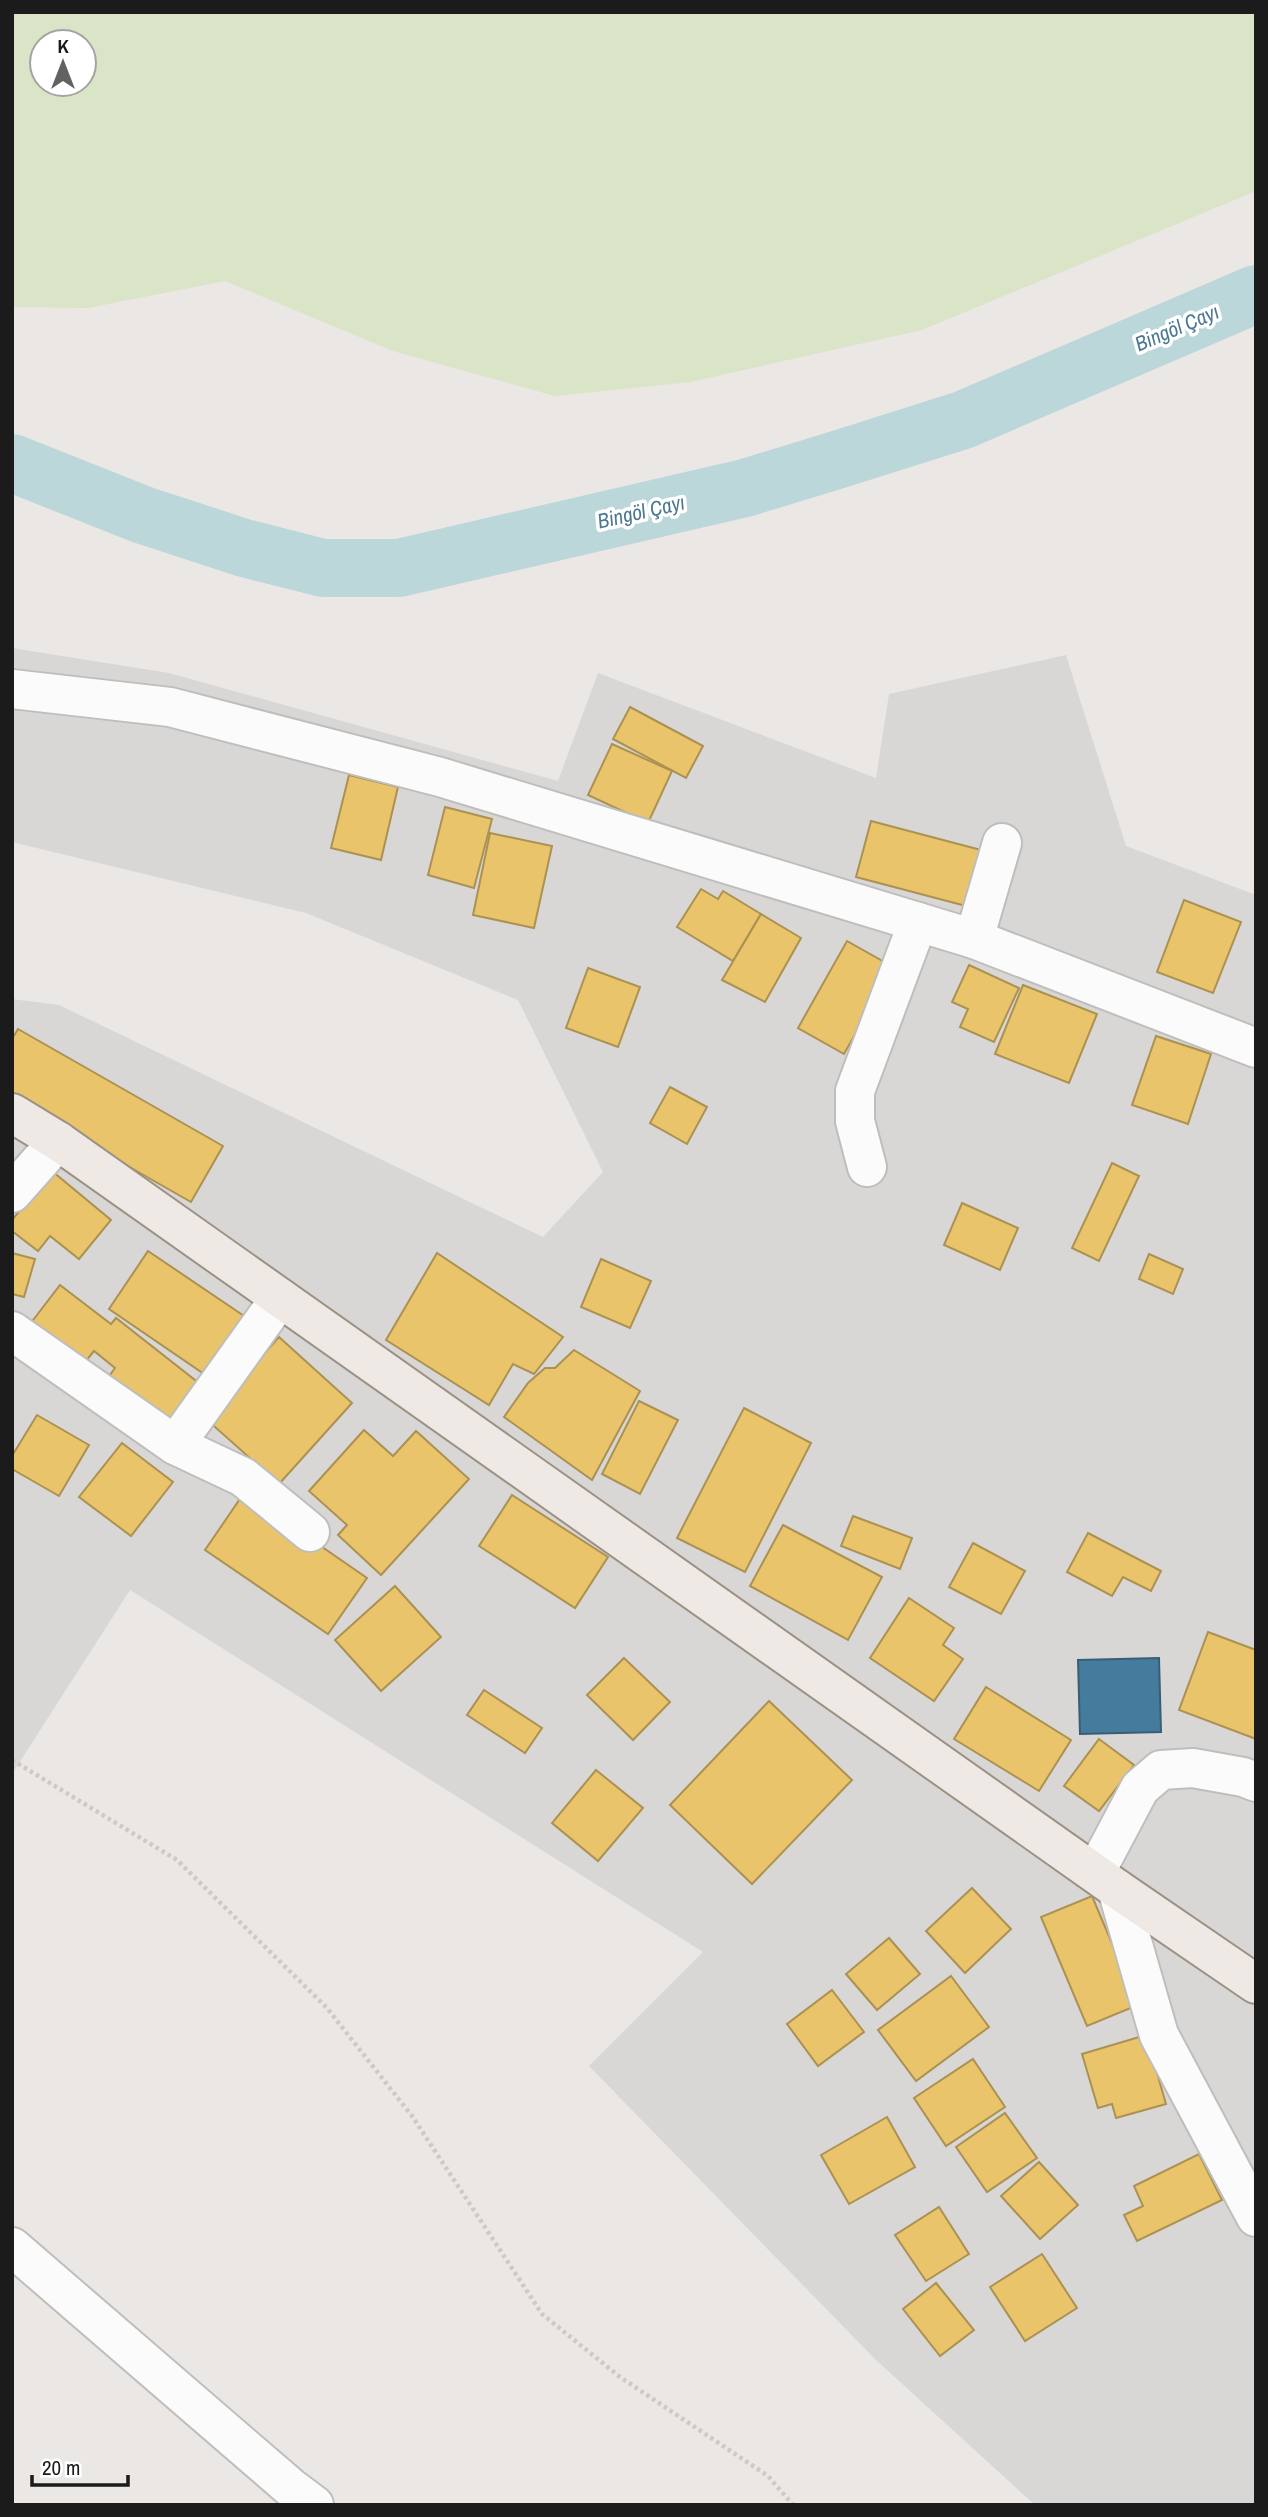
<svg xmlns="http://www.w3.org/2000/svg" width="1268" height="2517" font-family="'Archivo Narrow',sans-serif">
<rect width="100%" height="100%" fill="#eae7e4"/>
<path fill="#d9d7d6" d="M12 648 169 673 558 781 598 673 876 778 889 694 1066 655 1126 846 1256 895V2505H1035L876 2360 589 2066 703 1952 130 1590 12 1774V999L59 1005 543 1237 603 1172 518 1000 306 913 12 842Z"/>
<path fill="#dae4c6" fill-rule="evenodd" d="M12 12H1256V191L922 330 690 382 555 396 393 351 225 281 88 308 12 307ZM42 42H84V84H42Z"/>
<g fill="#e9c46a" stroke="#ab9152" stroke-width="2">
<path d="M630 707 703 746 686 778 613 739Z"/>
<path d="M612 744 672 771 648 823 588 795Z"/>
<path d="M349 775 398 787 381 860 331 848Z"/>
<path d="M445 807 492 819 474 888 428 875Z"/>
<path d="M871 821 981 850 966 906 856 877Z"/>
<path d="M490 833 552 846 534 928 473 915Z"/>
<path d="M701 889 718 899 723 891 761 914 733 961 677 927Z"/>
<path d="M1184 900 1241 922 1213 993 1157 972Z"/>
<path d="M761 914 801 938 765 1002 722 980Z"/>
<path d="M847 941 893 967 844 1054 798 1028Z"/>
<path d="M969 965 1019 988 994 1042 960 1027 968 1009 952 1002Z"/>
<path d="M588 968 640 987 618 1047 566 1028Z"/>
<path d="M1023 985 1097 1014 1069 1083 995 1054Z"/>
<path d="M18 1029 223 1146 191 1202 12 1100V1039Z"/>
<path d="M1156 1036 1211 1054 1188 1124 1132 1105Z"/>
<path d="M670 1087 707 1107 687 1144 650 1123Z"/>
<path d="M1112 1163 1139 1176 1099 1261 1072 1248Z"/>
<path d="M52 1171 111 1220 79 1259 50 1236 38 1251 12 1231V1220Z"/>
<path d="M962 1203 1018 1228 1000 1270 944 1245Z"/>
<path d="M148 1251 250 1320 210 1378 109 1309Z"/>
<path d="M12 1253 35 1259 24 1297 12 1294Z"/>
<path d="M437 1253 563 1337 534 1374 513 1364 489 1405 386 1340Z"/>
<path d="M1149 1254 1183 1269 1173 1294 1139 1279Z"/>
<path d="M601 1259 651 1281 630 1328 581 1307Z"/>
<path d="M60 1285 111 1324 116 1318 200 1384 162 1433 102 1386 115 1368 94 1351 77 1372 24 1332Z"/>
<path d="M279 1337 352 1403 279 1484 206 1419Z"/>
<path d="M574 1350 640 1391 592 1480 504 1417 528 1383 545 1368H555Z"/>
<path d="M639 1401 678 1420 640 1494 602 1474Z"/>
<path d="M744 1408 811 1443 745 1572 677 1538Z"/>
<path d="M37 1415 89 1445 59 1496 12 1469V1456Z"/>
<path d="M364 1430 393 1456 416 1431 469 1479 381 1575 338 1535 347 1525 309 1491Z"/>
<path d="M122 1443 173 1482 131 1536 79 1497Z"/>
<path d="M244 1493 367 1578 328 1634 205 1550Z"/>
<path d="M512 1495 608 1557 575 1608 479 1546Z"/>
<path d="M853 1516 912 1538 900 1569 841 1546Z"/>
<path d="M783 1525 882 1577 848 1640 750 1586Z"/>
<path d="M1088 1533 1161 1571 1151 1591 1123 1577 1112 1596 1067 1572Z"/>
<path d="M973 1543 1025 1571 1001 1614 949 1587Z"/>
<path d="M395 1586 441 1637 381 1691 335 1640Z"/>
<path d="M909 1598 954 1628 943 1645 963 1659 934 1701 870 1658Z"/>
<path d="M1208 1632 1256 1650V1739L1179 1710Z"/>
<path d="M624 1658 670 1702 633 1740 587 1695Z"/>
<path d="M986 1687 1071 1740 1039 1791 954 1739Z"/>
<path d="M484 1690 542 1728 525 1753 467 1715Z"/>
<path d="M769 1701 852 1780 752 1884 670 1805Z"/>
<path d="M1099 1739 1134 1765 1099 1811 1064 1786Z"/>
<path d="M596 1770 643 1808 598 1861 552 1823Z"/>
<path d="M972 1888 1011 1929 965 1973 926 1931Z"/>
<path d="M1092 1896 1138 2005 1087 2026 1041 1917Z"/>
<path d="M889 1938 920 1974 877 2010 846 1974Z"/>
<path d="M951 1976 989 2027 916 2081 878 2030Z"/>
<path d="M832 1990 864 2032 818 2066 787 2024Z"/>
<path d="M1146 2035 1166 2104 1116 2118 1112 2104 1098 2108 1082 2054Z"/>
<path d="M973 2059 1005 2107 946 2146 914 2098Z"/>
<path d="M1005 2113 1037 2158 987 2192 956 2147Z"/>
<path d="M887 2117 915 2167 849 2204 821 2155Z"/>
<path d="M1199 2154 1222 2200 1137 2241 1124 2215 1143 2206 1134 2186Z"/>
<path d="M1039 2162 1078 2205 1040 2239 1001 2196Z"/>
<path d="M939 2207 969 2254 926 2281 895 2235Z"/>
<path d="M1042 2254 1077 2308 1025 2341 990 2287Z"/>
<path d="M936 2283 974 2330 940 2356 903 2309Z"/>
</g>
<path fill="#457b9d" stroke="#385e76" stroke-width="2" d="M1159 1658 1161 1732 1080 1734 1078 1660Z"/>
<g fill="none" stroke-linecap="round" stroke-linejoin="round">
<path stroke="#bbd7da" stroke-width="58" d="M12 463 143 515 244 548 323 568H399L745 488 843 458 963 420 1256 294"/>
<defs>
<g id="minor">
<path d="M12 689 170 707 440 777 974 939 1256 1048"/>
<path d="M974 939 1002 843"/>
<path d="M867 1167 855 1121V1091L918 922"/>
<path d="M12 1193 58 1141"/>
<path d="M12 1331 175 1445 243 1477 310 1532"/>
<path d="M175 1445 280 1298"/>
<path d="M1095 1873 1140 1788 1161 1770 1193 1768 1243 1777 1256 1782"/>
<path d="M1117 1889 1159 2035 1256 2217"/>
<path d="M12 2247 290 2487 314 2505"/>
</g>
<path id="major" d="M12 1113 58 1141 1117 1889 1256 1984"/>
</defs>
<use href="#minor" stroke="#bfbebc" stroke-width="42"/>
<use href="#major" stroke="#9c9184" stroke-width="42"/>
<path stroke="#d4c6c7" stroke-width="4.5" stroke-dasharray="3.5 3.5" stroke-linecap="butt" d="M12 1760 177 1860 327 2008 412 2116 542 2314 620 2377 768 2476 793 2505"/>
<use href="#minor" stroke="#fcfbfb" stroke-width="38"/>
<use href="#major" stroke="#eee9e4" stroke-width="38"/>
</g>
<g text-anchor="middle" stroke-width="7" stroke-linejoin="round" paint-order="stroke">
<g font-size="21" font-style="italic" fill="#4c7892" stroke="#fff">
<text transform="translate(1177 328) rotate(-23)" y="7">Bingöl Çayı</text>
<text transform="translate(641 512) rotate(-13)" y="7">Bingöl Çayı</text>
</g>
</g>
<rect width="1268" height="2517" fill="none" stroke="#1b1b1b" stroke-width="28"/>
<g transform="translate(63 63)"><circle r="33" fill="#ffffff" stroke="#a4a4a4" stroke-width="2"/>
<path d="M0-5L12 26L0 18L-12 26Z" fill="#636261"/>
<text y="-10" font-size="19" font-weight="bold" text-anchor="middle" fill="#1b1b1b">K</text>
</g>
<path d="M32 2475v10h96v-10" fill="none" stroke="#1b1b1b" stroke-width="3.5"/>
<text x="42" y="2475" font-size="21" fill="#1b1b1b" stroke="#ffffff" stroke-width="5" paint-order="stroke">20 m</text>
</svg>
